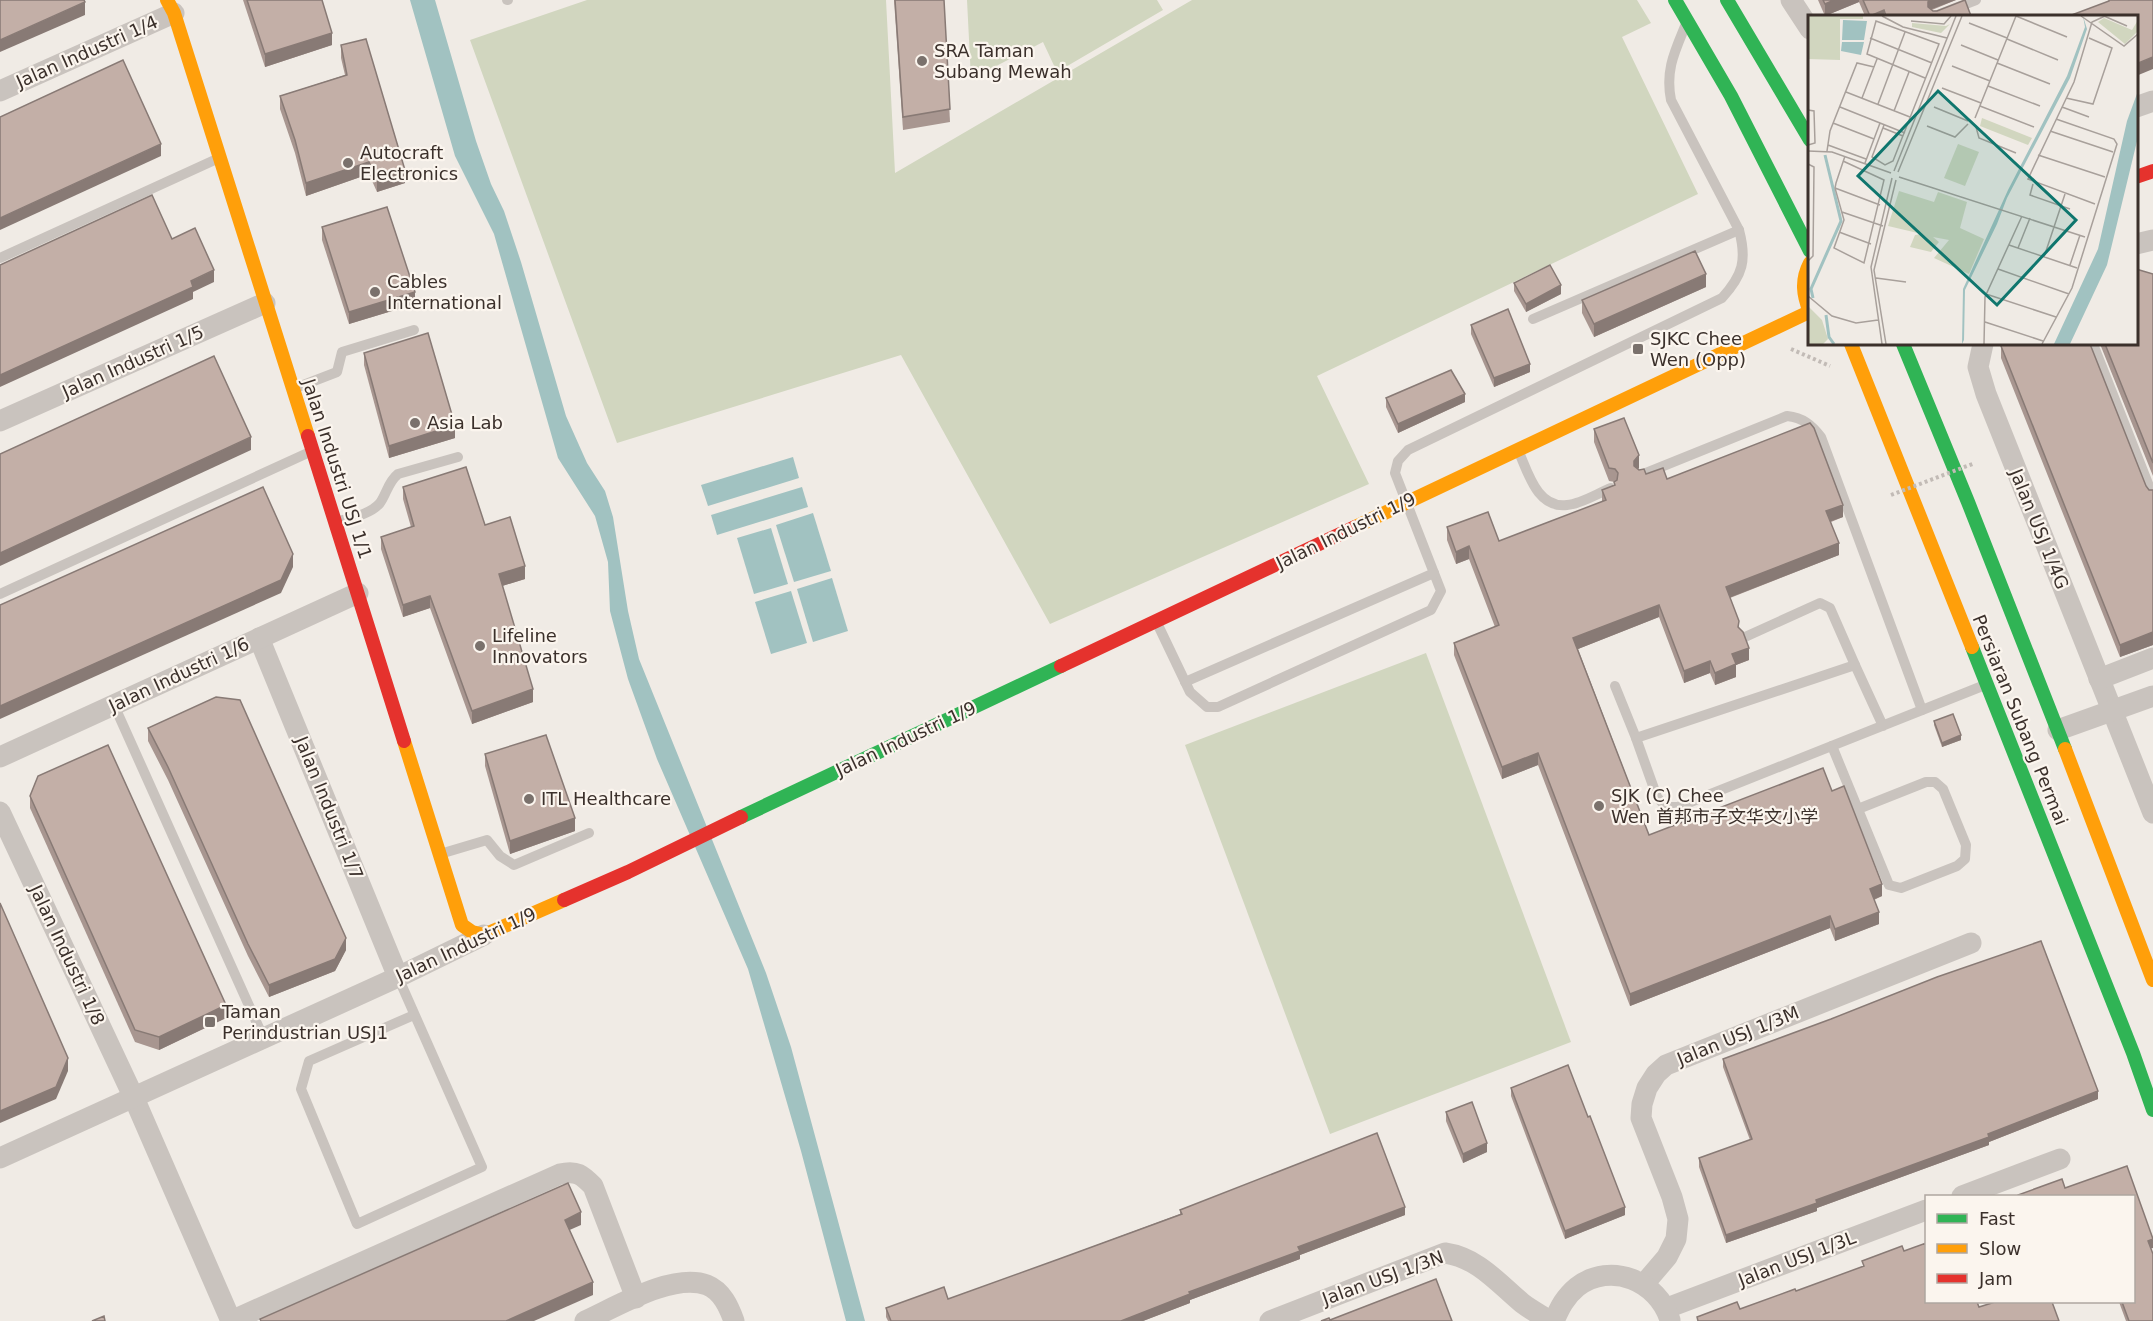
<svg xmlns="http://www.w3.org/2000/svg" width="2153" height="1321" font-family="'DejaVu Sans','Noto Sans SC',sans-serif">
<rect width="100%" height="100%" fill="#f0ebe5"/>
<g fill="#d1d6bf">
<path d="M587 0H886L895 173 1192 0H1637L1651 23 1622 37 1698 194 1317 376 1369 484 1050 624 901 355 617 443 470 40Z"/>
<path d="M967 0H1157L1163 10 1057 72 1043 42 971 79Z"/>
<path d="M1426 653 1571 1042 1330 1134 1185 745Z"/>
</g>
<g fill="#a1c2c1">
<path d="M410 0H435L476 141 491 184 504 211 521 262 566 416 587 463 605 491 613 517 628 611 639 659 766 973 791 1047 865 1321H846L801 1151 748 969 657 759 628 679 610 611 608 562 595 516 558 458 494 234 455 156Z"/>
<path d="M793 457 799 478 708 506 701 485Z"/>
<path d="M802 487 808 507 717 535 711 515Z"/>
<path d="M813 513 831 571 794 582 776 525Z"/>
<path d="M771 528 788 584 754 594 737 538Z"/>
<path d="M832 578 848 631 813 642 797 589Z"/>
<path d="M791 591 807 643 771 654 755 602Z"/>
</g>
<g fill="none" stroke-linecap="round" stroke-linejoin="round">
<path stroke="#c2bbb6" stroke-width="4" stroke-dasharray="3 3" stroke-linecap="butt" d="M1791 349 1830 366"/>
<g stroke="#c9c3be" stroke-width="10">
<path d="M507 0H508"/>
<path d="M1935 16 1976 0"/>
<path d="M0 258 219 158"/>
<path d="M1533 319 1739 230"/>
<path d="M2093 344 2153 496"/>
<path d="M293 389 337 372 342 352 414 330"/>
<path d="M1518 450C1528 472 1537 509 1567 505 1581 504 1598 493 1611 488"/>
<path d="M1641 475 1787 416C1803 418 1811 424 1821 437L1922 710"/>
<path d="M335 522C349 518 370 515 380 503 387 493 388 482 398 474L458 457"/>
<path d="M0 594 312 451"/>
<path d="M1157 623 1190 692 1207 707H1218L1431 610 1441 591 1395 473 1398 461 1408 450 1722 298C1743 275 1747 260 1739 230L1671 100C1665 70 1675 51 1686 24"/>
<path d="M1745 637 1820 603 1830 608 1855 665"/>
<path d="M1185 682 1434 573"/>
<path d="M1615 686 1636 738"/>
<path d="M114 705 264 1039"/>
<path d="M1883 726 1855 665 1636 738 1657 797 1666 807H1678L1985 685"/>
<path d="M1832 746 1889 885 1901 888 1957 866 1965 859 1966 845 1943 789 1935 782H1926L1858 809"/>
<path d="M440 854 487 840 500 856 514 865 589 833"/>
<path d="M398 977 482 1167 357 1224 301 1089 309 1061 414 1015"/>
</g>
<g stroke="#c9c3be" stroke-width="21">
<path d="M1791 0 1810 29"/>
<path d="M0 91 174 13"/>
<path d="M2136 107 2153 101"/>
<path d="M2136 244 2153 240"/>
<path d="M1983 344 1978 367 1986 394 2153 813"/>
<path d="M0 421 265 303"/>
<path d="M259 638 398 977"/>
<path d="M2099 679 2153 658"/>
<path d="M2058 730 2153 696"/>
<path d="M0 757 358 593"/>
<path d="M0 812 134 1098 231 1321"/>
<path d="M0 1158 398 977 484 935"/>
<path d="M1962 1196 2060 1159"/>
<path d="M1644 1284 1667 1257 1676 1239 1678 1219 1672 1197 1641 1118 1642 1104 1647 1088 1656 1074 1666 1065 1971 943"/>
<path d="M1667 1308 1926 1210"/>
<path d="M231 1321 560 1174C577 1170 582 1175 593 1186L636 1298"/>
<path d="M585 1321C616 1307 673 1272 707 1285 722 1291 729 1307 734 1321"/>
<path d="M1270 1321 1445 1253C1478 1258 1497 1282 1522 1303 1531 1310 1541 1315 1550 1321"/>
<path d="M1554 1321C1560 1307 1565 1297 1577 1287 1611 1261 1658 1281 1670 1320"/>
</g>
<g stroke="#30b455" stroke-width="14">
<path d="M1675 0 1731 96 1810 251"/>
<path d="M1727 0 1810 140"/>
<path d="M1903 344 1968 502 2065 749"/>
<path d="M1972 647 2133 1053 2153 1110"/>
<path d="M741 817 1061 666"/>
</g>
<g stroke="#ff9f0a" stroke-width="14">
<path d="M167 0 174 13 308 436"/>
<path d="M1810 263C1801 280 1803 295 1810 312"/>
<path d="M1851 344 1972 647"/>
<path d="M1355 527 1809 312"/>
<path d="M404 741 462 925 472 932 484 935 564 900"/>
<path d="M2065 749 2153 980"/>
</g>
<g stroke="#e5322d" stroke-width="14">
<path d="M2136 177 2153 171"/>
<path d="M308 436 404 741"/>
<path d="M1061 666 1355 527"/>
<path d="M564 900 628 872 741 817"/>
</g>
<path stroke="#c2bbb6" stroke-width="4" stroke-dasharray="3 3" stroke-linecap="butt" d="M1891 495 1975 463"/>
</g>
<g fill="#a89690">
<path d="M243 0H322L332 45 265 67Z"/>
<path d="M894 0H944L950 122 903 130Z"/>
<path d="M1818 0H1956L1932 10 1933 11 1971 16H1865L1859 2 1825 16Z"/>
<path d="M341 45 405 183 377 192 369 174 306 196 295 153 280 109V96L345 75 341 58Z"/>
<path d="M322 227 415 304 349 324 322 240Z"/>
<path d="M2153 274V476L2100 344H2136Z"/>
<path d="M1514 283 1561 294 1526 312 1514 291Z"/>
<path d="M1706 287 1594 337 1582 313V300Z"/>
<path d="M1471 325 1530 372 1494 387 1471 334Z"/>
<path d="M2001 346 2149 490H2153V645L2120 657 2001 358Z"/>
<path d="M364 353 455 438 389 458 364 365Z"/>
<path d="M1386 398 1465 402 1398 433 1386 407Z"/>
<path d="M1594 429 1639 468 1638 469 1646 474 1843 517 1831 522 1839 555 1730 598 1749 660 1736 665V677L1715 685 1710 673 1684 683 1659 617 1578 649 1649 835 1832 791 1882 896 1874 900 1879 924 1835 941 1830 928 1630 1006 1538 765 1502 779 1454 655V643L1495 627 1469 559 1456 564 1447 540V527L1499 541 1602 502V490L1614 485 1615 482 1609 481 1594 442Z"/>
<path d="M403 487 485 525 525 579 502 586 533 702 472 724 430 608 403 617 381 549V537L411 527 403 499Z"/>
<path d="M1934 721 1961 740 1942 747 1934 725Z"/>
<path d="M148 728 346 950 335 971 269 997 248 956 168 780 148 741Z"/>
<path d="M485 754 575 831 510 854 485 766Z"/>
<path d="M30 796 226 1018 159 1050 135 1042 30 808Z"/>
<path d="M1723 1059 2098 1099 1989 1142V1145L1817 1208V1211L1726 1243 1699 1167V1158L1750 1140 1723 1067Z"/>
<path d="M1511 1088 1588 1117 1625 1215 1565 1239 1511 1096Z"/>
<path d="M1446 1112 1487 1152 1463 1163 1446 1121Z"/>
<path d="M2065 1188 2153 1248H2151L2153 1321H2126L2119 1302H2133Z"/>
<path d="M1180 1210 1405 1215 1300 1255V1259L1190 1300V1303L1143 1321H888L886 1317V1308L948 1299 1059 1259 1180 1214Z"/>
</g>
<g fill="#887a75">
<path d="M1834 0H1859V2L1825 16V4Z"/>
<path d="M1929 0H1956L1932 9 1928 14V2Z"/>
<path d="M85 2V15L0 52V40Z"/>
<path d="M1884 10V16H1870Z"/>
<path d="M332 33V45L265 67V54Z"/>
<path d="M2153 57V69L2136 76V64Z"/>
<path d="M161 144V156L0 230V218Z"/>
<path d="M369 162V174L306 196V183Z"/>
<path d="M405 170V183L377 192V180Z"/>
<path d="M214 270V282L193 292V299L0 387V375Z"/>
<path d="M1706 274V287L1594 337V324Z"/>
<path d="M1561 285V294L1526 312V304Z"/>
<path d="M415 292V304L349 324V312Z"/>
<path d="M1530 364V372L1494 387V378Z"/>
<path d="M1465 394V402L1398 433V424Z"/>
<path d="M455 425V438L389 458V446Z"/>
<path d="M251 437V450L0 566V553Z"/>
<path d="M1639 455V468L1634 473V461Z"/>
<path d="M1843 505V517L1826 523V511Z"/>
<path d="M1839 543V555L1726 599V587Z"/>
<path d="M1469 546V559L1456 564V552Z"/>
<path d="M293 554V567L281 593 0 719V706Z"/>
<path d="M525 566V579L499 587V574Z"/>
<path d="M430 596V608L403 617V605Z"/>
<path d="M1659 605V617L1573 651V638Z"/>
<path d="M2153 632V645L2120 657V645Z"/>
<path d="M1749 648V660L1736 665V677L1715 685V673L1732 654Z"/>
<path d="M1710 661V673L1684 683V671Z"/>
<path d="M533 689V702L472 724V711Z"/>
<path d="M1961 735V740L1942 747V743Z"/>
<path d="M1538 753V765L1502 779V767Z"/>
<path d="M575 818V831L510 854V841Z"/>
<path d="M1882 884V896L1870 901V889Z"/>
<path d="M1879 912V924L1835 941V929Z"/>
<path d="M1830 916V928L1630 1006V994Z"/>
<path d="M346 938V950L335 971 269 997V985Z"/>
<path d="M226 1005V1018L159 1050V1037Z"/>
<path d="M68 1058V1071L56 1099 0 1123V1111Z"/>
<path d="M2098 1091V1099L1989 1142V1145L1817 1208V1211L1726 1243V1235Z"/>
<path d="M1487 1143V1152L1463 1163V1154Z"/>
<path d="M1405 1207V1215L1300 1255V1259L1190 1300V1303L1143 1321H1121L1298 1247Z"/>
<path d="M1625 1207V1215L1565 1239V1231Z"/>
<path d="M581 1212V1225L565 1232V1220Z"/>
<path d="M2153 1239V1248L2148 1249V1241Z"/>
<path d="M593 1282V1295L534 1321H506Z"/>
</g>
<g fill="#c3afa7" stroke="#887a75" stroke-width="1.5">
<path d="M0 0H84L85 2 0 40Z"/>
<path d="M247 0H322L332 33 265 54Z"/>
<path d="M895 0H944L950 109 903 117Z"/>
<path d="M1823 0H1834L1825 4Z"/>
<path d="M1863 0H1929L1928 2V7L1933 11H1937L1965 0 1971 16H1886L1884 10 1870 16Z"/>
<path d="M2109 0H2153V57L2136 64V16H2069L2109 1Z"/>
<path d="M366 39 405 170 377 180 369 162 306 183 295 140 280 96 347 75 341 45Z"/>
<path d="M123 60 161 144 0 218V117Z"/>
<path d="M152 195 172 239 195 228 214 270 191 281 193 287 0 375V265Z"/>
<path d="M387 207 415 292 349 312 322 227Z"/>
<path d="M1695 251 1706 274 1594 324 1582 300Z"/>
<path d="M1550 265 1561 285 1526 304 1514 283Z"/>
<path d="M2136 269 2153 274V463L2105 344H2136Z"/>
<path d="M1508 309 1530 364 1494 378 1471 325Z"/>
<path d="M428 333 455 425 389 446 364 353Z"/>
<path d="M2002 344H2090L2146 486 2149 490H2153V632L2120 645 2001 346Z"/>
<path d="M214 356 251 437 0 553V454Z"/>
<path d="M1451 370 1465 394 1398 424 1386 398Z"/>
<path d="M1624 418 1639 455 1634 461V466L1639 470 1644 469 1646 474 1663 468 1667 479 1810 423 1814 428 1843 505 1826 511 1839 543 1726 587 1739 621 1738 627 1743 632 1749 648 1732 654 1736 664 1715 673 1710 661 1684 671 1659 605 1573 638 1649 835 1823 768 1832 791 1844 786 1882 884 1870 889 1879 912 1835 929 1830 916 1630 994 1538 753 1502 767 1454 643 1499 625 1469 546 1456 552 1447 527 1488 512 1499 541 1606 500 1602 490 1615 485 1614 482 1617 480 1618 473 1615 469 1609 468 1594 429Z"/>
<path d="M466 467 485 525 510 517 525 566 499 574 533 689 472 711 430 596 403 605 381 537 414 526 403 487Z"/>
<path d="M263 487 293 554 281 580 0 706V605Z"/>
<path d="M216 697 240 700 346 938 335 959 269 985 248 944 168 767 148 728Z"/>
<path d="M1953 714 1961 735 1942 743 1934 721Z"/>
<path d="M546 735 575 818 510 841 485 754Z"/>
<path d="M108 745 226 1005 159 1037 135 1030 30 796 38 776Z"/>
<path d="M0 903 68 1058 56 1087 0 1111Z"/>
<path d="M2041 941 2098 1091 1988 1134 1989 1137 1816 1200 1817 1203 1726 1235 1699 1158 1752 1139 1723 1059 1831 1019 1937 977Z"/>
<path d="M1568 1065 1588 1117 1590 1116 1625 1207 1565 1231 1511 1088Z"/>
<path d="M1472 1102 1487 1143 1463 1154 1446 1112Z"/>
<path d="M1377 1133 1405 1207 1298 1247 1300 1251 1189 1292 1190 1294 1121 1321H891L886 1308 944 1287 948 1299 1059 1259 1182 1214 1180 1210Z"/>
<path d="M2127 1166 2153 1239 2148 1241 2153 1254V1321H2129L2122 1302H2133V1197H2018V1195L2062 1179 2065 1188Z"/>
<path d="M568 1183 581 1212 565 1220 593 1282 506 1321H261L260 1319Z"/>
<path d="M1926 1243V1302H1977L1979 1307 1995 1302H2052L2059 1321H1698L1697 1317 1737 1302 1740 1309 1795 1289 1796 1291 1864 1266 1862 1261 1902 1246 1904 1251Z"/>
<path d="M1436 1279 1452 1321H1321L1329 1318 1330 1320Z"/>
<path d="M104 1316 105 1321H92Z"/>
</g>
<g fill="#7a716c" stroke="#fbf5ee" stroke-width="2">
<circle cx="922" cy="61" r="6"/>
<circle cx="348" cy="163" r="6"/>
<circle cx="375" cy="292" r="6"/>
<rect x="1632" y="343" width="12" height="12" rx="3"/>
<circle cx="415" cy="423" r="6"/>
<circle cx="480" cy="646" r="6"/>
<circle cx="529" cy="799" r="6"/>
<circle cx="1599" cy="806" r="6"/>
<rect x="204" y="1016" width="12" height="12" rx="3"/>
</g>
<g text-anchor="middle" stroke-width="4.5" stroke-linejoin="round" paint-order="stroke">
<g font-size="18" fill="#3b302b" stroke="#fbf5ee" text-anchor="start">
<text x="934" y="57">SRA Taman<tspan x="934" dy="21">Subang Mewah</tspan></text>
<text x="360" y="159">Autocraft<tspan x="360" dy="21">Electronics</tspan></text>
<text x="387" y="288">Cables<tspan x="387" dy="21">International</tspan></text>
<text x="1650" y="345">SJKC Chee<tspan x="1650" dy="21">Wen (Opp)</tspan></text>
<text x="427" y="429">Asia Lab</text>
<text x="492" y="642">Lifeline<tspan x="492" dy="21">Innovators</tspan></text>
<text x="1611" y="802">SJK (C) Chee<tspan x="1611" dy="21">Wen 首邦市子文华文小学</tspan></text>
<text x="541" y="805">ITL Healthcare</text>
<text x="222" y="1018">Taman<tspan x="222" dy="21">Perindustrian USJ1</tspan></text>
</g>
<g font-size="18" fill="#3b302b" stroke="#fbf5ee">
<text transform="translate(87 52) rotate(-24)" y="6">Jalan Industri 1/4</text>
<text transform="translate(133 362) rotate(-24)" y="6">Jalan Industri 1/5</text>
<text transform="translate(337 469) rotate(72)" y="6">Jalan Industri USJ 1/1</text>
<text transform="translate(2039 529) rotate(68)" y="6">Jalan USJ 1/4G</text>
<text transform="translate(1346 531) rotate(-26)" y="6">Jalan Industri 1/9</text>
<text transform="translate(179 675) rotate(-25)" y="6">Jalan Industri 1/6</text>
<text transform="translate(2020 720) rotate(68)" y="6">Persiaran Subang Permai</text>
<text transform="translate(906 739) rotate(-25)" y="6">Jalan Industri 1/9</text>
<text transform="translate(329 808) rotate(68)" y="6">Jalan Industri 1/7</text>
<text transform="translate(466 945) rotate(-25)" y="6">Jalan Industri 1/9</text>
<text transform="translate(67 955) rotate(65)" y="6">Jalan Industri 1/8</text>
<text transform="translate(1738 1036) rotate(-22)" y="6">Jalan USJ 1/3M</text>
<text transform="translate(1797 1259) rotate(-21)" y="6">Jalan USJ 1/3L</text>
<text transform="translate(1383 1278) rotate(-20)" y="6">Jalan USJ 1/3N</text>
</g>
</g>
<g transform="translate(1808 15)">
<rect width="330" height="330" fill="#f0ebe5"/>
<path d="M0 1H55V4H32V45L0 44ZM296 3 324 15 330 5V16L317 29 290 7ZM104 8 138 11 142 9 133 18 104 12ZM174 103 224 123 220 130 172 111ZM150 129 171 137 157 171 136 163ZM91 176 126 187 130 177 159 187 152 213 176 224 161 259 126 243 141 225 125 222 131 227 123 237 102 232 107 220 114 219 80 211ZM0 291 14 305 20 324 15 329H0Z" fill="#d1d6bf"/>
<path d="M275 1 279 14 262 63 199 183 189 209 157 275 156 325 154 329 155 274 200 175 259 61 277 12ZM35 5 59 6 56 25H34ZM56 27 53 40 33 36 34 27ZM330 76V122L299 250 262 329H246L290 234 319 106Z" fill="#a1c2c1"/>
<path fill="none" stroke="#a1c2c1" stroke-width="3" d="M5 283 3 274 33 206 17 140M18 300 21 322 26 329"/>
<path fill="none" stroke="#a8a09b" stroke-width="1.5" d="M74 1 95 12 139 23M208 1 259 22M273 1 316 31 330 19M296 1 319 11M103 6 136 9 143 1M161 8 199 23M62 23 124 48M199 24 250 45M153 30 190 45M189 48 242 69M144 51 182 66M180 71 232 91M134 73 173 88M38 77 102 102M54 83 69 44M258 83 285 89 304 33 281 23M70 89 97 17M172 91 226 112M32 92 97 118M126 92 160 106M254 92 281 102M0 95 6 96 7 128 0 130M86 96 101 57M167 103 208 1M25 108 66 124M76 110 64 142 77 150 85 146 131 29 68 6 59 39 117 63M119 111 147 122 160 109M168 112 171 123 208 138M75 113 95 121M242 116 305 137M20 130 58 144M0 136 24 137 83 158M19 136 22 116 49 48 66 52M230 140 297 162M35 146 76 165 56 248 26 233 36 205 27 173 28 168 37 141M57 148 72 108M0 149 6 152 5 241 0 246M86 156 148 1M90 157 154 1M91 162 277 222M225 169 222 180 262 194M27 173 72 190M287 189 220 164 266 67 284 7 297 1M34 197 75 211M31 217 63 229M201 230 269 253M210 233 222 203M236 242 257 179M262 250 272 220M190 254 261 279M68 263 98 267M178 279 248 302M0 281 24 301 48 308 70 305M177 307 235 326M74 329 63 252 84 163M78 329 66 255 88 165M176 329 177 282 214 201M234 329 264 273 309 129 306 124 248 104"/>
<path fill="#0f766e" fill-opacity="0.15" stroke="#0f766e" stroke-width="3" d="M130 76 268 205 189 290 50 161Z"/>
<rect width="330" height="330" fill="none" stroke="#3b302b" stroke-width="3"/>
</g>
<rect x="1925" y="1195" width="210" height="108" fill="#fbf5ee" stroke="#aea6a0" stroke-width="1.5"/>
<rect x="1937" y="1214" width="30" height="9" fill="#30b455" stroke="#aea6a0" stroke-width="1.5"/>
<text x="1979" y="1225" font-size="18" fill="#3b302b">Fast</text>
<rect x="1937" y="1244" width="30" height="9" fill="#ff9f0a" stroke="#aea6a0" stroke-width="1.5"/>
<text x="1979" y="1255" font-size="18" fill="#3b302b">Slow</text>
<rect x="1937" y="1274" width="30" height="9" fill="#e5322d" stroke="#aea6a0" stroke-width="1.5"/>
<text x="1979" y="1285" font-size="18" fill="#3b302b">Jam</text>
</svg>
